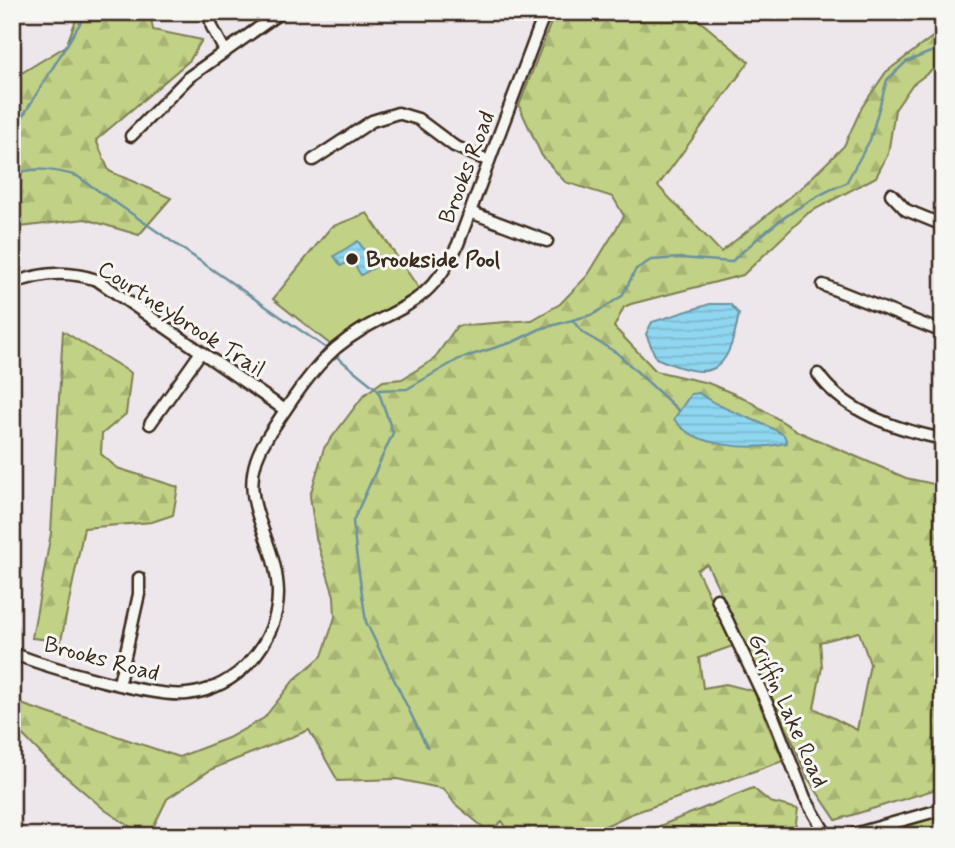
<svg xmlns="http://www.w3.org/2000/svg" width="955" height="848" font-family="Mynerve,sans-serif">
<defs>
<pattern id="forest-firs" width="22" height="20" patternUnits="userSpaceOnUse" patternTransform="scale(1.75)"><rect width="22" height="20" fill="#c1d186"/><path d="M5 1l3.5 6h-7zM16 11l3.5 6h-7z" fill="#a7b473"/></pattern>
<pattern id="water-rules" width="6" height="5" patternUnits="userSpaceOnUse" patternTransform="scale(1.75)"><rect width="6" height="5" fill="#8fd6f0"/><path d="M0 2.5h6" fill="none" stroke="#7cb8cd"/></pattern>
</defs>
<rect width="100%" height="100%" fill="#ede6eb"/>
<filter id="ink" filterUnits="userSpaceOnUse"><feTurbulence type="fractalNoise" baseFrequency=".0143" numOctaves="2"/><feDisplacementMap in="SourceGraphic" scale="14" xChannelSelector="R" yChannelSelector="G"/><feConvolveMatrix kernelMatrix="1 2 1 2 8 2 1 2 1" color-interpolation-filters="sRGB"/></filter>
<g filter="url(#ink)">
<g fill="url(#forest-firs)" stroke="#7e7e52" stroke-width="2" fill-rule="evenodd">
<path d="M79 12H150L153 30 202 40 190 60 96 140 109 171 171 198 139 235 85 219 12 228V82L15 77 66 46Z"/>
<path d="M555 12H689L749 62 658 186 721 252 801 188 844 146 862 107 886 72 943 29V62L912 85 895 110 888 154 876 177 808 213 743 275 631 304 624 307 614 327 656 371 708 383 744 398 799 432 906 478 943 486V787L836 820 807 777 789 733 707 564 697 570 733 646 699 658 703 688 726 684 754 691 783 761 631 814 584 836H512L502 821 489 832 455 804 444 789 397 779 338 781 309 730 212 769 167 799 149 836H144L105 810 49 762 12 724V701L179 757 228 738 264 718 294 680 322 656 335 617 334 596 316 538 310 496 324 448 364 395 383 381 402 379 434 359 457 326 532 320 560 304 588 275 624 216 613 197 565 182 542 156 519 106ZM859 632 870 664 857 730 814 708 822 667 820 642Z"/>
<path d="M63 331 131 373 126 414 102 434 101 454 117 468 178 487 173 515 152 522 84 528 61 641 32 638 51 533Z"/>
<path d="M753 788 770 802 798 809 794 836H635Z"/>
<path d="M943 815V836H866Z"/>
</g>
<path fill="#c1d186" stroke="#7e7e52" stroke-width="2" d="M367 213 420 290 331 345 273 299 331 227Z"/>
<g fill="url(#water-rules)" stroke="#6d919c" stroke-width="2">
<path d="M358 241 375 267 361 275 351 260 341 266 334 256Z"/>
<path d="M710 304H730L739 314C727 376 712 382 656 358L646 334 652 322Z"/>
<path d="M699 393C724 412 757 418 784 435L787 443C755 450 694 449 674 419L691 394Z"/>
</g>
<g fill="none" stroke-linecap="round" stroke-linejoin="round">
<g stroke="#6d919c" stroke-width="2.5">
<path d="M12 134 87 12"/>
<path d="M12 176C33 165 55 170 77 176L326 348"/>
<path d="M573 321 583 333 617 353 678 410"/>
<path d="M337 357 378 390 393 433 353 521 356 552 366 622 427 747"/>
<path d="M378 390 407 389 459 359 513 342 540 329 594 314 622 296 636 269 651 260 681 258 731 262C766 230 802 200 846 183L870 140 887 80 906 62 943 47"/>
</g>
<defs>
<g id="minor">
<path d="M209 12 212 27 225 51"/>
<path d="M522 12 542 21"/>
<path d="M131 136 189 77 281 12"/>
<path d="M313 160 372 121 398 113 418 119 454 146 489 161"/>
<path d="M891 194 906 210 943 225"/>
<path d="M470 212 547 241"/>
<path d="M12 284C40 272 68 270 97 280L285 410"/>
<path d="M823 285 943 332"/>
<path d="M818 374C844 412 899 430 943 439"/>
<path d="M150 424 201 352"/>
<path d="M717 599 773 716 805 798 827 836"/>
<path d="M12 653C47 667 153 698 187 694 237 689 278 643 278 593 277 532 228 497 268 436 288 406 309 372 336 348 387 305 425 317 458 244L545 12"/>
<path d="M119 683 139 594V578"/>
<path d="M847 836 943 809"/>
</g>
</defs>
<use href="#minor" stroke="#3b2a1e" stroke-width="15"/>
<use href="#minor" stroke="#f6f6f2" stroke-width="10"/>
</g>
</g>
<circle fill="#3b2a1e" stroke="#f6f6f2" stroke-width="2.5" cx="352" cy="259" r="7"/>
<g text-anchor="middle" stroke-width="6" stroke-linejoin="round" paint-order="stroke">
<g font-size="23" fill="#3b2a1e" stroke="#f6f6f2">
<text transform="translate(466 167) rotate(-69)" y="8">Brooks Road</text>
<text transform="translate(182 318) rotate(33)" y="8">Courtneybrook Trail</text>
<text transform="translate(102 658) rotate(15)" y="8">Brooks Road</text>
<text transform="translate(789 710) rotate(66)" y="8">Griffin Lake Road</text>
</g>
<g font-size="23" font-weight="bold" fill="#3b2a1e" stroke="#f6f6f2" text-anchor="start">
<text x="366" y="267">Brookside Pool</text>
</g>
</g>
<rect width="955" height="848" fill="none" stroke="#f6f6f2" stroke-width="42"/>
<rect x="21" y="21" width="913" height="806" fill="none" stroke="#3b2a1e" stroke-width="2.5" filter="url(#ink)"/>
</svg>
